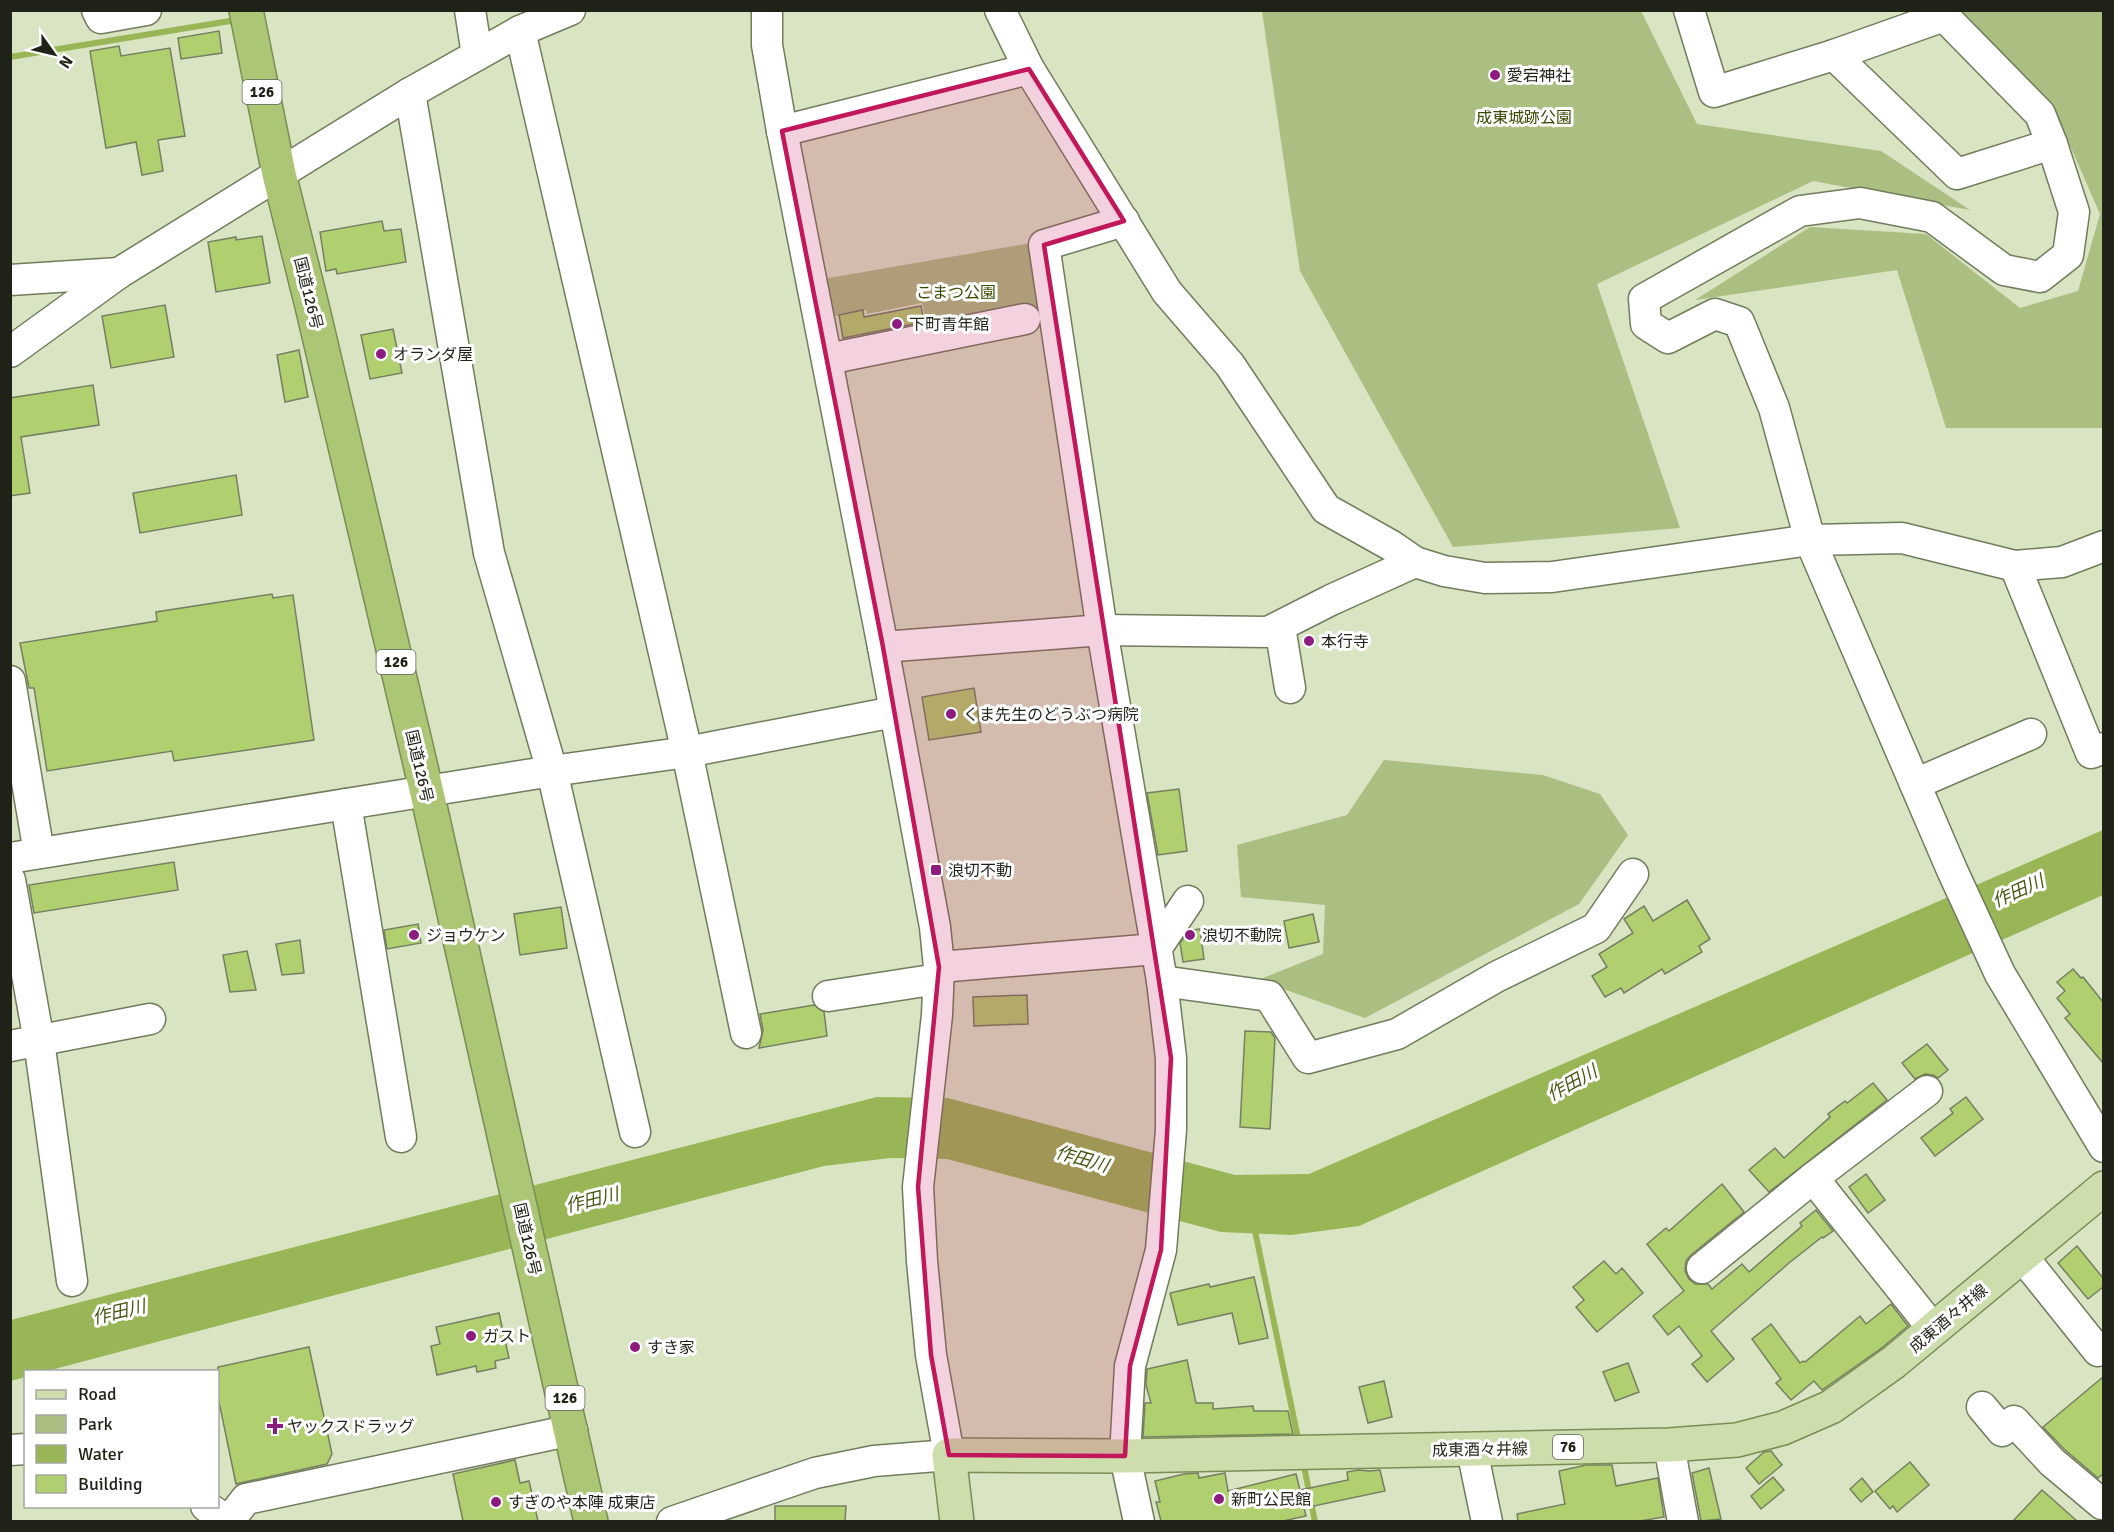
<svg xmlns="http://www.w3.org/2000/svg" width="2114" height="1532" font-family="Signika,'Noto Sans JP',sans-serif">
<rect width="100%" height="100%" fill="#d8e4c2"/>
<g fill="#aabf81">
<path d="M1262 11H1641L1697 124 1881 151 1970 210 1813 181 1597 284 1680 528 1453 547 1300 271Z"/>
<path d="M1961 11H2103V428H1946L1897 270 1695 300 1810 227 1926 234 2020 308 2078 291 2100 214 2051 102Z"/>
<path d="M1037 242 1048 308 928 332 922 303 867 314 866 310 830 317 823 279Z"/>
<path d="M1384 760 1543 775 1600 794 1628 835 1579 904 1365 1018 1258 980 1323 954 1325 905 1241 897 1237 845 1347 815Z"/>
</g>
<path fill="#98b655" d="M2103 830V895L1359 1226 1291 1235 1221 1232 947 1159 890 1158 824 1166 47 1371 26 1372 25 1377 11 1381V1320L877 1097 948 1098 1235 1175 1309 1174Z"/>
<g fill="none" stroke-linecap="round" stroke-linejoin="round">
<g stroke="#98b655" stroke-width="6">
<path d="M10 57 230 21"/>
<path d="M1254 1226 1299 1443"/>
<path d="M1303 1461 1315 1522"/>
</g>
</g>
<g fill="#b0cf6e" stroke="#758062" stroke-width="1.5">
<path d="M219 31 222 53 181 59 178 38Z"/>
<path d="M119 46 121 56 170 48 185 136 158 140 163 171 142 175 136 142 106 148 90 51Z"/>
<path d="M382 221 384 231 401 229 406 262 337 274 336 269 326 271 320 232Z"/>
<path d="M262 236 270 283 216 292 208 242 236 237V240Z"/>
<path d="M165 305 174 357 111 368 102 316Z"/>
<path d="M921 306 924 322 843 338 839 315 863 310 864 317Z"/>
<path d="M393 329 402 373 370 379 361 335Z"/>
<path d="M299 350 308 397 285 402 277 355Z"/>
<path d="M93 385 99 425 21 437 30 493 10 496V398Z"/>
<path d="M236 475 242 515 140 533 133 493Z"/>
<path d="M272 594 273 598 293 595 314 740 174 761 172 751 47 771 34 688H29L20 643 157 621 156 612Z"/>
<path d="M974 688 981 732 929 740 922 697Z"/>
<path d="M1179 789 1187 851 1158 855 1147 793Z"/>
<path d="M174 862 178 890 34 913 29 885Z"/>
<path d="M1687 900 1710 939 1699 946 1702 952 1665 974 1662 969 1624 993 1621 988 1605 997 1592 976 1607 967 1599 954 1633 933 1624 919 1644 906 1653 921Z"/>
<path d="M561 907 567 948 520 955 514 914Z"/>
<path d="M1313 914 1319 942 1289 948 1284 921Z"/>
<path d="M418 924 421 943 387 949 384 930Z"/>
<path d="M1200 929 1204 959 1183 962 1180 943 1189 931Z"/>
<path d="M300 940 304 973 282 975 276 944Z"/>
<path d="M247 951 256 990 230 992 223 955Z"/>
<path d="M2073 969 2081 978 2083 977 2103 1002V1063L2065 1018 2070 1014 2057 998 2065 991 2057 982Z"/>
<path d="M1027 995 1028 1024 974 1026 973 997Z"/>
<path d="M814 1005 824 1012 827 1036 759 1048 763 1030 760 1014Z"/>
<path d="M1245 1031 1271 1032 1275 1038 1270 1129 1240 1127Z"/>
<path d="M1927 1044 1948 1070 1938 1078 1933 1075 1925 1074 1915 1079 1902 1063Z"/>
<path d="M1873 1083 1887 1100 1769 1192 1749 1170 1775 1148 1784 1158 1830 1117 1828 1114 1845 1101 1847 1103Z"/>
<path d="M1966 1097 1983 1119 1935 1156 1921 1138 1953 1113 1950 1109Z"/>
<path d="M1866 1174 1885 1200 1868 1213 1849 1187Z"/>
<path d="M1722 1184 1744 1212 1691 1255 1686 1261 1685 1271 1689 1279 1695 1284H1708L1712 1289 1742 1264 1749 1272 1802 1226 1800 1223 1816 1210 1833 1231 1823 1238 1822 1237 1789 1263 1711 1331 1734 1359 1707 1382 1692 1364 1702 1356 1679 1326 1668 1335 1653 1316 1684 1291 1647 1244 1666 1228 1669 1231Z"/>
<path d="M2077 1246 2103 1278V1287L2088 1299 2058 1263Z"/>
<path d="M1604 1261 1616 1274 1622 1268 1643 1293 1597 1332 1576 1307 1584 1300 1573 1287Z"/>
<path d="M1254 1277 1268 1338 1239 1344 1232 1313 1178 1325 1170 1293 1209 1284 1210 1287Z"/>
<path d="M1891 1304 1908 1326 1883 1347 1822 1390 1814 1381 1791 1400 1776 1383 1781 1379 1752 1339 1771 1324 1800 1363 1803 1361 1805 1362 1860 1316 1866 1324Z"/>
<path d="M499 1313 509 1358 495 1361 496 1368 477 1372 476 1366 437 1375 431 1346 440 1344 436 1327Z"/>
<path d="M309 1347 332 1454 327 1464 236 1484 218 1397V1367Z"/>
<path d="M1187 1360 1196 1403H1213V1409L1253 1406 1254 1411H1288L1293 1434 1143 1437 1145 1403H1151L1146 1385 1147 1369Z"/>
<path d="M1628 1363 1639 1392 1615 1401 1603 1372Z"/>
<path d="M2103 1377V1474L2098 1478 2064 1449 2043 1427Z"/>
<path d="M1384 1381 1392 1417 1368 1423 1359 1387Z"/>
<path d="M1771 1451 1782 1465 1759 1484 1746 1468 1764 1452Z"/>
<path d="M515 1460 520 1483 529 1481 538 1521H463L453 1474Z"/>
<path d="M1910 1462 1929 1485 1897 1512 1893 1506 1890 1509 1875 1491Z"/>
<path d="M1586 1465H1612L1616 1486 1658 1478 1664 1517 1640 1521H1518L1517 1514 1565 1504 1559 1471Z"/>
<path d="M1709 1468 1721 1519 1701 1521 1692 1473Z"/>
<path d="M1358 1470 1369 1471 1380 1470 1385 1491 1304 1508 1306 1516 1283 1521H1161L1156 1502H1160L1155 1481 1184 1474 1198 1473 1199 1478 1225 1473 1228 1491 1296 1474 1300 1490 1348 1480 1347 1472Z"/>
<path d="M1773 1477 1784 1490 1761 1509 1751 1496Z"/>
<path d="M1862 1478 1873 1492 1861 1502 1850 1489Z"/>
<path d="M2042 1490 2077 1521H2013Z"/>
<path d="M775 1506H846L845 1521H775Z"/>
</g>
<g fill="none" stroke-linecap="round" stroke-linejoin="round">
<defs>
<g id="minor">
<path d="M97 10 101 18 146 10"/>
<path d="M470 10 477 55"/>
<path d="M1000 10 1029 69 1167 292 1230 365 1326 509 1392 546 1415 562 1444 571 1485 578 1552 577 1810 540 1902 538 2015 566 2062 562 2104 546"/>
<path d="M1689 10 1714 92 1834 55 1944 16"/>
<path d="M1938 10 2040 114 2052 144 2074 212 2068 255 2040 277 2004 270 1932 217 1860 203 1800 211 1644 299 1646 324 1668 338 1715 314 1739 322 1774 408 1810 540 1952 870 2000 974 2104 1147"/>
<path d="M520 31 687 752 746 1033"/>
<path d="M1834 55 1957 174 2052 144"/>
<path d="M410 93 489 553 552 771 635 1132"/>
<path d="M782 131 1029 69"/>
<path d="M1124 221 1044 245 1102 630 1162 981 1171 1058V1130L1161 1250 1130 1366 1125 1456 1139 1522"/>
<path d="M10 280 119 273"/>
<path d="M10 352 119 273 410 93 520 31 570 10"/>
<path d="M828 359 1025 319"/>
<path d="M2015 566 2091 753 2104 748"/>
<path d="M1280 627 1290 688"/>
<path d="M883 647 1102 630 1268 632 1331 600 1415 562"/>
<path d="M10 681 39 853"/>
<path d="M1915 784 2031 734"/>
<path d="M346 804 401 1137"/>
<path d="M10 858 552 771 687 752 894 712"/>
<path d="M10 880 39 1041 72 1281"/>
<path d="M1156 949 1188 901"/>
<path d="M939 967 1156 949"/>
<path d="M1162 981 1269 996 1308 1058 1397 1034 1496 977 1596 928 1633 874"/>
<path d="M828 996 938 979"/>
<path d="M10 1046 150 1019"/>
<path d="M1813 1178 1934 1330"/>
<path d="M2022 1256 2098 1351"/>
<path d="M1702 1268 1813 1178 1927 1091"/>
<path d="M1982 1407 2002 1431"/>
<path d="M2014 1421 2052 1462 2102 1504"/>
<path d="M1669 1445 1683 1522"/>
<path d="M10 1450 26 1449"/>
<path d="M1472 1450 1487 1522"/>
<path d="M206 1506 228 1522 246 1499 572 1430"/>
<path d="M672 1522 815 1473 874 1461 949 1455 931 1355 922 1261 918 1187 937 1015 939 967 935 927 883 647 782 131 767 45V10"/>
</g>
<path id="major" d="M957 1522 949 1455 1125 1456 1669 1445 1737 1440 1783 1428 1831 1407 1894 1362 2104 1188"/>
<path id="highway" d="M246 10 279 174 312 306 427 793 591 1522"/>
</defs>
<use href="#minor" stroke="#717c5d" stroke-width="33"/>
<use href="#major" stroke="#7a8d54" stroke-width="36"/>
<use href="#highway" stroke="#7a8d54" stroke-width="36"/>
<use href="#minor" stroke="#fff" stroke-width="30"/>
<use href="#major" stroke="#cdddac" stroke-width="33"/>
<use href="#highway" stroke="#abc675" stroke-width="33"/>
</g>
<path fill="#c2185b" fill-opacity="0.2" stroke="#c2185b" stroke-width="4.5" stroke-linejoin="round" d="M1029 69 1124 221 1044 245 1171 1058 1161 1250 1130 1366 1125 1456 949 1455 931 1355 918 1187 939 967 883 647 782 131Z"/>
<g fill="#8d1c7f" stroke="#fff" stroke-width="2">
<circle cx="1495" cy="75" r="6"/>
<circle cx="897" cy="324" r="6"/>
<circle cx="381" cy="354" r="6"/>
<circle cx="1309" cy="641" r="6"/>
<circle cx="951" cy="714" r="6"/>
<rect x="930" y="864" width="12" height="12" rx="3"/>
<circle cx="414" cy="935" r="6"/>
<circle cx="1190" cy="935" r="6"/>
<circle cx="471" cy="1336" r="6"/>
<circle cx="635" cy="1347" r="6"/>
<path d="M272 1417h6v6h6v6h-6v6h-6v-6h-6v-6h6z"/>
<circle cx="1219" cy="1499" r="6"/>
<circle cx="496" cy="1502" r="6"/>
</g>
<g text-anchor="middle" stroke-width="6" stroke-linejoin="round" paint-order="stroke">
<g fill="#fff" stroke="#62655d" stroke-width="1.5">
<rect x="242.5" y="80" width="39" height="24" rx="4.5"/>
<rect x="376.5" y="650" width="39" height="24" rx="4.5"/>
<rect x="545.5" y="1386" width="39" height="24" rx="4.5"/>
<rect x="1553" y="1435" width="30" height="24" rx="4.5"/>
</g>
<g font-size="15" font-weight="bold" fill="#1f2317">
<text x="262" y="97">126</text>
<text x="396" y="667">126</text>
<text x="565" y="1403">126</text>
<text x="1568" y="1452">76</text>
</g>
<g font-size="16" fill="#1f2317" stroke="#fff" text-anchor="start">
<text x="1507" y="81">愛宕神社</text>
<text x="909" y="330">下町青年館</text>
<text x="393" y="360">オランダ屋</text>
<text x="1321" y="647">本行寺</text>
<text x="963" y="720">くま先生のどうぶつ病院</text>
<text x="948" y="876">浪切不動</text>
<text x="426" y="941">ジョウケン</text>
<text x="1202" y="941">浪切不動院</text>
<text x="483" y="1342">ガスト</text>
<text x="647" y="1353">すき家</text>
<text x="287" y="1432">ヤックスドラッグ</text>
<text x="1231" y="1505">新町公民館</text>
<text x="508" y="1508">すぎのや本陣 成東店</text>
</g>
<g font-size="16" fill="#394b00" stroke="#fff">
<text x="1524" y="123">成東城跡公園</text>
<text x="956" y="298">こまつ公園</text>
</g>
<g font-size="16" fill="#1f2317" stroke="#fff">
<text transform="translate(309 293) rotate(76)" y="6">国道126号</text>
<text transform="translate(420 766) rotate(77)" y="6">国道126号</text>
<text transform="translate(528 1239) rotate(77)" y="6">国道126号</text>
<text transform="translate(1948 1318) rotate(-40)" y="6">成東酒々井線</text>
<text transform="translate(1480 1449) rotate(-1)" y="6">成東酒々井線</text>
</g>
<g font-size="18" font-style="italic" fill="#475a15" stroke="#fff">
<text transform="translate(2018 891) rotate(-24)" y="6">作田川</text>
<text transform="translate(1572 1083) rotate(-29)" y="6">作田川</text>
<text transform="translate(1082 1159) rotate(16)" y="6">作田川</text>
<text transform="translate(592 1200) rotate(-14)" y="6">作田川</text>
<text transform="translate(119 1312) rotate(-13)" y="6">作田川</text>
</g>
</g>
<rect width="2114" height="1532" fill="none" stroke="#1f2317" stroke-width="24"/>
<rect x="24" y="1370" width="195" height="138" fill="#ffffff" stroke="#a5a7a2" stroke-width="1.5"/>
<rect x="36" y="1390" width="30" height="9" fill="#cdddac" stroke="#a5a7a2" stroke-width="1.5"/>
<text x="78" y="1400" font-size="18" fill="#1f2317">Road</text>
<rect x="36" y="1415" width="30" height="18" fill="#aabf81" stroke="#a5a7a2" stroke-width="1.5"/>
<text x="78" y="1430" font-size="18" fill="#1f2317">Park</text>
<rect x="36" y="1445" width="30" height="18" fill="#98b655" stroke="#a5a7a2" stroke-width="1.5"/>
<text x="78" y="1460" font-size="18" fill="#1f2317">Water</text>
<rect x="36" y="1475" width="30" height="18" fill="#b0cf6e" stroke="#a5a7a2" stroke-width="1.5"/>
<text x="78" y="1490" font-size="18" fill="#1f2317">Building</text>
<g transform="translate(54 54) rotate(124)" stroke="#ffffff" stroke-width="4.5" paint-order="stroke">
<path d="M0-4.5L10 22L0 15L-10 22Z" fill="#1f2317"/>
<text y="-9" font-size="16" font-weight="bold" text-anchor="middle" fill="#1f2317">N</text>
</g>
</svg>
